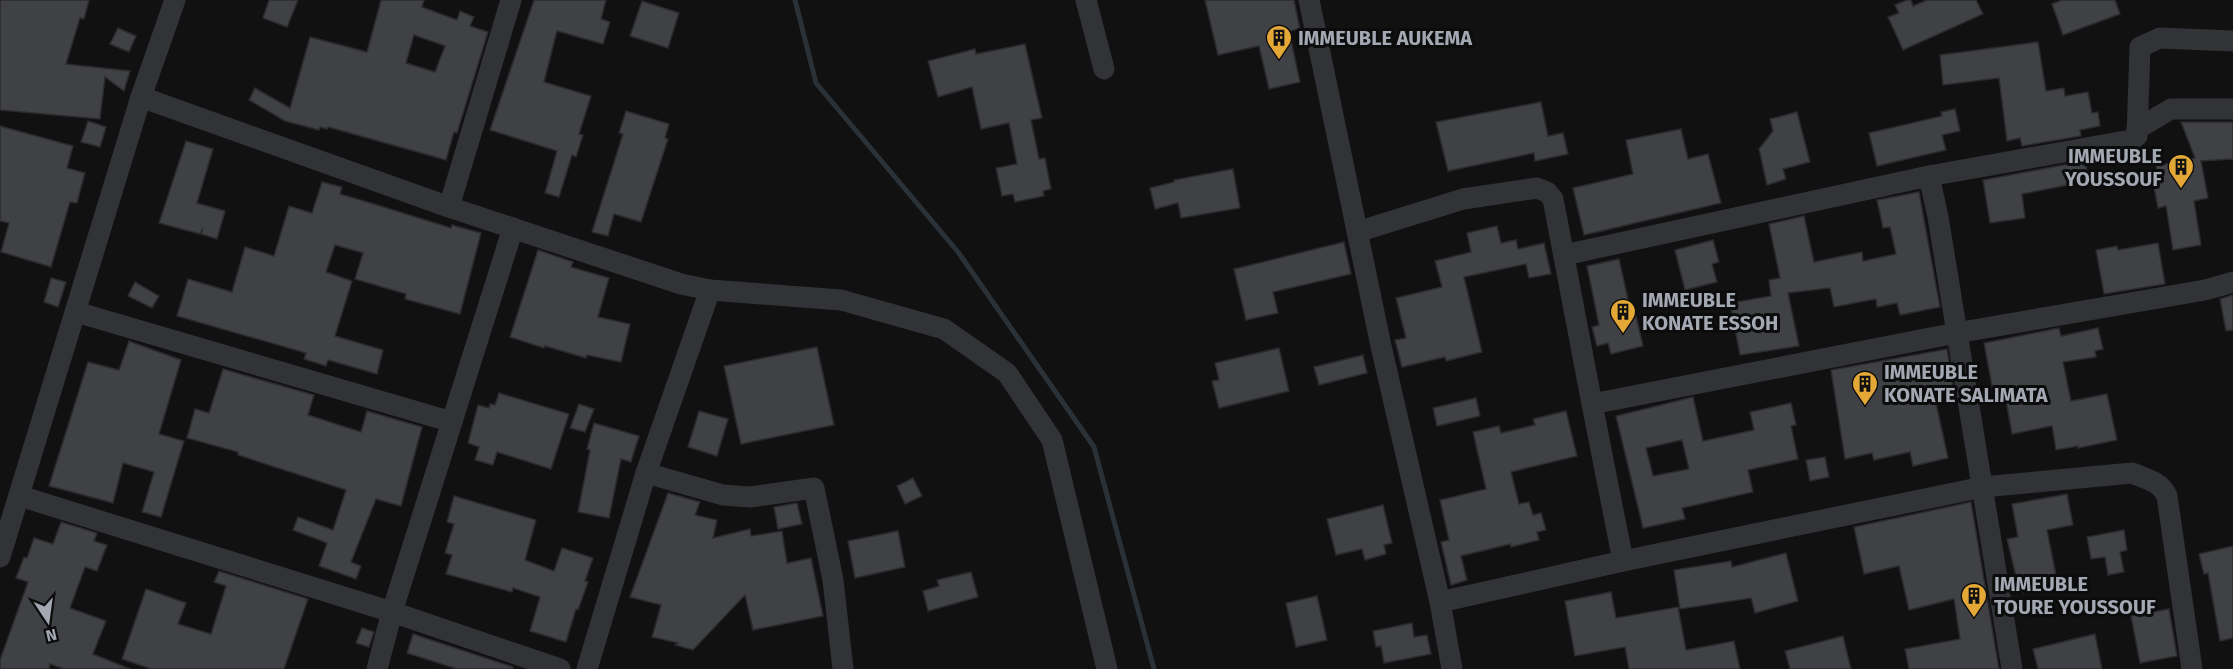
<svg xmlns="http://www.w3.org/2000/svg" width="2233" height="669" font-family="'Fira Sans',sans-serif">
<rect width="100%" height="100%" fill="#111112"/>
<g fill="none" stroke-linecap="round" stroke-linejoin="round">
<path stroke="#2a3137" stroke-width="5" d="M795 0 816 83 958 252 1094 447 1154 669"/>
</g>
<g fill="#404145" stroke="#2b2b2e" stroke-width="1.5" fill-rule="evenodd">
<path d="M0 0H89L84 19 80 18 66 64 130 71 124 91 105 77 100 119 0 110Z"/>
<path d="M269 0H298L287 27 263 18Z"/>
<path d="M381 0H424L422 7 457 20 460 11 474 17 470 26 488 32 457 133 454 132 446 160 328 127 327 129 320 127 319 130 285 121 249 100 255 88 290 108 310 37 367 52ZM414 35 445 46 435 72 406 63Z"/>
<path d="M534 0H606L601 19 610 22 603 44 557 31 544 82 591 96 579 134 583 135 576 157 572 155 559 197 545 193 557 151 490 130Z"/>
<path d="M1205 0H1294L1300 29 1289 31 1300 82 1269 89 1259 46 1218 55Z"/>
<path d="M1907 0H1911L1913 6 1927 0H1976L1983 14 1903 50 1888 17 1899 13 1895 5Z"/>
<path d="M2062 0H2115L2120 14 2063 35 2052 4Z"/>
<path d="M642 1 679 13 668 48 630 36Z"/>
<path d="M118 28 136 36 129 52 110 44Z"/>
<path d="M2038 42 2046 91 2064 88 2065 96 2088 92 2092 113 2098 112 2100 126 2080 130 2081 136 2022 146 2020 138 2007 141 1999 78 1943 85 1940 55Z"/>
<path d="M1025 44 1042 118 1031 120 1039 159 1045 158 1051 189 1043 191 1044 196 1015 202 1013 194 1002 196 996 168 1017 164 1009 123 981 129 972 87 938 97 928 61 975 49 976 54Z"/>
<path d="M1541 102 1548 136 1563 133 1568 154 1535 161 1534 153 1448 171 1436 122Z"/>
<path d="M1955 109 1960 131 1942 135 1946 150 1877 166 1869 133 1942 116 1941 112Z"/>
<path d="M626 111 669 124 665 138 668 139 641 222 614 214 608 236 592 232 623 134 619 133Z"/>
<path d="M1797 112 1810 162 1783 169 1786 179 1767 185 1759 149 1773 131 1770 119Z"/>
<path d="M88 121 106 127 100 147 81 142Z"/>
<path d="M2181 122H2233V159L2201 161 2208 198 2194 201 2201 245 2173 250 2166 206 2158 208 2153 182 2159 181 2156 166 2195 158Z"/>
<path d="M0 126 73 146 67 168 85 173 77 203 70 202 51 267 1 252 9 223 0 221Z"/>
<path d="M1681 129 1688 159 1708 154 1721 203 1584 235 1573 188 1633 174 1626 140Z"/>
<path d="M186 141 213 149 197 203 225 211 217 239 201 234 203 228 200 234 159 223Z"/>
<path d="M2085 161 2089 181 2022 194 2025 218 1990 223 1983 180Z"/>
<path d="M1233 169 1240 208 1181 218 1178 203 1155 209 1150 188 1174 182V180Z"/>
<path d="M322 182 342 187 340 194 374 204 451 228 452 225 481 233 460 314 405 299 406 294 355 279 363 253 335 245 326 272 352 281 335 336 383 350 377 374 328 360 326 366 304 359 306 353 177 316 188 279 232 292 245 247 274 256 289 206 312 213Z"/>
<path d="M1919 192 1940 307 1900 315 1897 303 1877 307 1876 299 1834 307 1830 288 1788 293 1799 346 1740 355 1730 303 1771 296 1769 280 1780 278 1769 224 1804 216 1814 262 1862 252 1863 261 1896 254 1890 227 1883 228 1877 200Z"/>
<path d="M1497 226 1501 243 1516 240 1518 249 1544 243 1551 274 1529 278 1526 264 1464 277 1482 352 1446 361 1445 357 1402 367 1395 340 1406 338 1396 298 1442 287 1435 261 1471 252 1467 233Z"/>
<path d="M1713 240 1719 262 1712 264 1717 282 1685 290 1675 250Z"/>
<path d="M1344 242 1351 274 1273 292 1278 313 1246 320 1234 269Z"/>
<path d="M2158 243 2165 284 2104 294 2096 250 2117 246 2118 250Z"/>
<path d="M538 250 573 262 571 267 609 278 598 317 630 324 621 362 587 355 586 358 545 346 544 348 510 337Z"/>
<path d="M1619 259 1632 317 1636 316 1643 346 1611 354 1608 343 1597 346 1592 327 1599 325 1587 266Z"/>
<path d="M51 278 66 282 58 307 44 302Z"/>
<path d="M135 282 159 296 152 308 128 296Z"/>
<path d="M2233 295V330L2226 331 2220 299Z"/>
<path d="M2059 328 2061 336 2098 328 2103 349 2095 351 2096 357 2063 362 2071 401 2107 394 2117 440 2078 448V446L2056 450 2052 426 2012 434 2004 389 1993 391 1984 343Z"/>
<path d="M129 341 181 360 159 434 184 441 161 517 142 512 154 472 123 463 113 503 49 486 88 362 119 370Z"/>
<path d="M817 347 834 425 741 444 724 366Z"/>
<path d="M1279 348 1289 391 1219 408 1212 381 1219 380 1215 363Z"/>
<path d="M1947 349 1955 399 1936 403 1948 458 1913 466 1910 452 1874 460 1872 453 1845 459 1831 370Z"/>
<path d="M1363 355 1367 373 1319 385 1314 367Z"/>
<path d="M223 369 314 395 308 415 361 432 367 411 422 427 401 506 376 499 351 562 361 566 356 579 319 566 327 543 293 530 298 517 333 530 346 490 238 455V452L187 438 195 409 209 413Z"/>
<path d="M499 393 569 414 551 469 497 452 493 465 475 460 479 447 468 443 478 405 489 408 490 404 495 405Z"/>
<path d="M1693 397 1703 441 1754 430 1750 412 1791 403 1796 425 1791 426 1798 459 1748 470 1753 492 1682 508 1685 519 1643 528 1616 416ZM1682 440 1689 469 1653 476 1646 448Z"/>
<path d="M1476 398 1480 416 1437 426 1433 408Z"/>
<path d="M579 404 594 409 585 432 570 428Z"/>
<path d="M699 411 728 419 717 456 688 447Z"/>
<path d="M1566 411 1577 456 1511 472 1519 504 1529 502 1533 515 1541 513 1546 530 1537 532 1539 540 1511 547 1510 544 1461 556 1467 580 1451 585 1441 542 1449 540 1440 500 1486 489 1473 432 1499 426 1501 433 1535 425 1533 419Z"/>
<path d="M594 423 639 436 631 462 621 459 609 518 578 512 590 450 587 449Z"/>
<path d="M1825 457 1829 477 1810 481 1806 460Z"/>
<path d="M913 478 922 496 905 504 897 486Z"/>
<path d="M668 493 700 502 695 515 717 520 713 538 750 529 751 536 782 531 787 563 811 558 823 616 753 630 745 595 693 650 675 645 678 643 652 637 661 605 630 597Z"/>
<path d="M2067 494 2073 525 2047 530 2058 585 2020 593 2007 539 2018 537 2012 504Z"/>
<path d="M454 496 536 520 525 560 554 571 562 548 593 558 585 581 588 582 578 610 576 609 566 642 530 631 540 597 513 588 512 592 446 574 452 555 445 553 454 524 447 522Z"/>
<path d="M1971 502 1999 669H1909L1905 649 1960 639 1954 599 1909 610 1899 566 1864 574 1854 527Z"/>
<path d="M797 503 802 524 778 529 774 507Z"/>
<path d="M1383 505 1392 543 1384 545 1386 554 1365 560 1362 549 1336 555 1327 519Z"/>
<path d="M61 522 97 533 94 541 107 545 97 571 85 567 70 608 106 621 93 654 130 669H64L50 664 49 669H0V660L28 582 16 578 24 557 27 558 34 538 53 544Z"/>
<path d="M2124 530 2127 550 2120 552 2124 572 2108 575 2105 557 2091 559 2087 537Z"/>
<path d="M898 531 905 567 855 578 848 541Z"/>
<path d="M2233 546V638L2220 641 2208 573 2204 574 2199 554Z"/>
<path d="M1786 553 1798 601 1755 613 1751 598 1680 609 1674 570 1731 561 1732 567Z"/>
<path d="M219 571 308 599 284 669H151L122 659 146 589 186 603 178 624 211 634 226 586 214 582Z"/>
<path d="M971 572 978 597 928 611 923 591 939 586 937 580Z"/>
<path d="M1611 592 1616 618 1678 607 1686 650 1734 641 1740 669H1629L1625 647 1575 656 1565 601Z"/>
<path d="M1317 596 1327 640 1296 647 1286 603Z"/>
<path d="M2169 609 2177 656 2140 663 2131 616Z"/>
<path d="M1412 623 1414 637 1427 635 1431 654 1384 663 1381 646 1376 647 1373 631Z"/>
<path d="M362 628 374 632 369 647 356 643Z"/>
<path d="M413 634 513 667V669H457L407 653Z"/>
<path d="M2095 634 2102 669H2038L2033 649Z"/>
<path d="M1843 636 1851 669H1790L1785 651Z"/>
</g>
<g fill="none" stroke-linecap="round" stroke-linejoin="round">
<g stroke="#323337" stroke-width="21">
<path d="M1086 0 1104 69"/>
<path d="M1309 0 1381 346 1440 602 1452 669"/>
<path d="M141 97 449 207 681 284 710 290 841 300 944 329 1007 373 1052 440 1107 669"/>
<path d="M2137 129 2171 109H2233"/>
<path d="M1929 176 2131 140 2137 136 2140 47 2160 38 2233 41"/>
<path d="M449 207 511 0"/>
<path d="M1357 232 1463 199 1537 188 1547 192 1553 199 1592 404 1956 333 2205 290 2233 282"/>
<path d="M1564 255 1929 176 1938 217 2012 669"/>
<path d="M76 312 452 422"/>
<path d="M1592 404 1623 561"/>
<path d="M646 473 723 495 750 497 814 488 833 580 843 669"/>
<path d="M20 496 392 612 560 669"/>
<path d="M0 557 141 97 175 0"/>
<path d="M1440 602 1623 561 1983 487 2132 473C2146 479 2160 481 2167 496L2192 669"/>
<path d="M377 669 392 612 513 228"/>
<path d="M587 669 646 473 710 290"/>
</g>
</g>
<defs>
<symbol id="building-pin" viewBox="-11 -11 22 30"><path d="M0 17L-7.5 6A9.5 9.5 0 1 1 7.5 6Z" fill="#e4a837" stroke="#0c0c0d"/><path d="M-4-6H4V6H1V3H-1V6H-4ZM-2.5-4.3h1.7v1.8h-1.7ZM.8-4.3h1.7v1.8H.8ZM-2.5-1h1.7V.8h-1.7ZM.8-1h1.7V.8H.8Z" fill="#111"/></symbol>
</defs>
<g fill-rule="evenodd">
<use href="#building-pin" x="1264" y="23" width="30" height="40"/>
<use href="#building-pin" x="2166" y="152" width="30" height="40"/>
<use href="#building-pin" x="1608" y="297" width="30" height="40"/>
<use href="#building-pin" x="1850" y="369" width="30" height="40"/>
<use href="#building-pin" x="1959" y="581" width="30" height="40"/>
</g>
<g text-anchor="middle" stroke-width="6" stroke-linejoin="round" paint-order="stroke">
<g font-size="20" font-weight="bold" fill="#a3a8b2" stroke="#0c0c0d" text-anchor="start">
<text x="1298" y="45">IMMEUBLE AUKEMA</text>
<text x="2162" y="163" text-anchor="end">IMMEUBLE<tspan x="2162" dy="23">YOUSSOUF</tspan></text>
<text x="1642" y="307">IMMEUBLE<tspan x="1642" dy="23">KONATE ESSOH</tspan></text>
<text x="1884" y="379">IMMEUBLE<tspan x="1884" dy="23">KONATE SALIMATA</tspan></text>
<text x="1994" y="591">IMMEUBLE<tspan x="1994" dy="23">TOURE YOUSSOUF</tspan></text>
</g>
</g>
<g transform="translate(48 621) rotate(167)" stroke="#0c0c0d" stroke-width="4.5" paint-order="stroke">
<path d="M0-4.5L10 22L0 15L-10 22Z" fill="#a3a8b2"/>
<text y="-9" font-size="16" font-weight="bold" text-anchor="middle" fill="#a3a8b2">N</text>
</g>
</svg>
